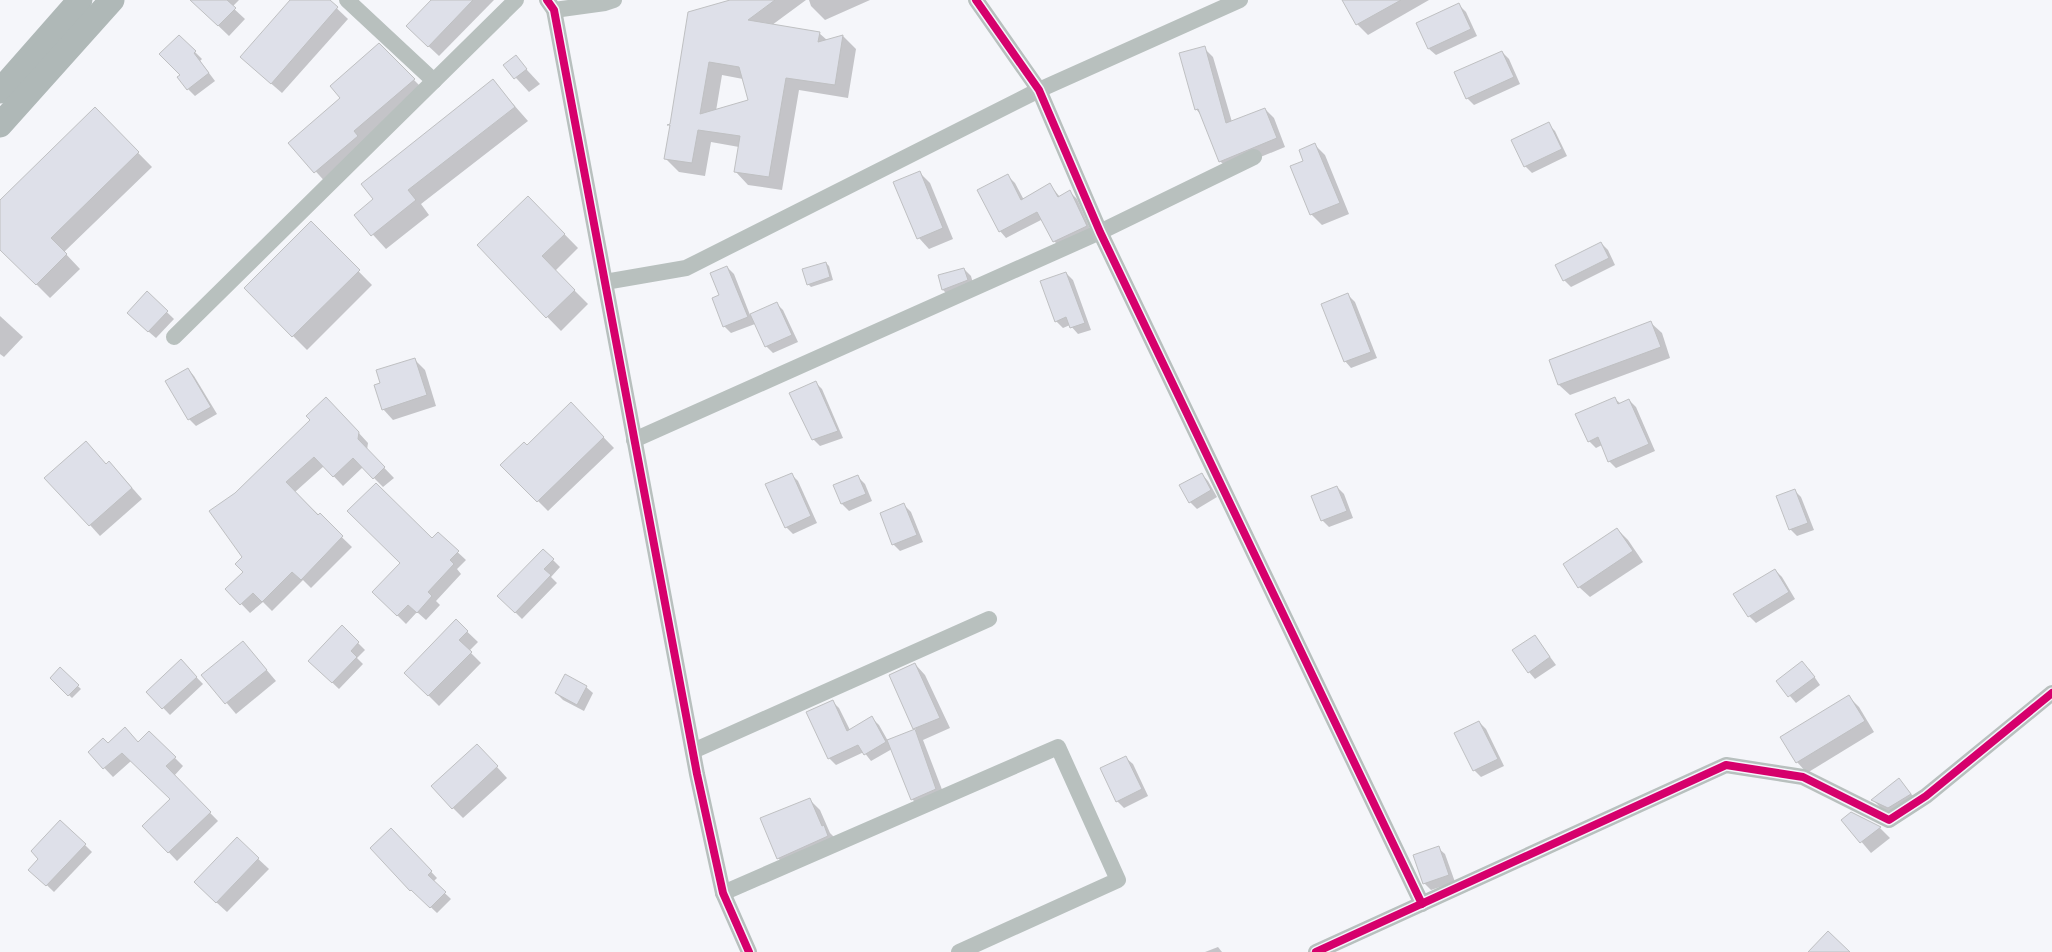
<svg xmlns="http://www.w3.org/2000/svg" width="2052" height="952" font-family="Signika,sans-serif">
<rect width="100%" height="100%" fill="#f5f6fa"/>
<g fill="#0003" fill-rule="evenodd">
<path d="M198 0H239L232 7 245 19 229 36 205 13Z"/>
<path d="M292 0H328L348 19 282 93 252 67Z"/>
<path d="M433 0H494L439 56 407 26Z"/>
<path d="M734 0H806L772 25 819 33 827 40 843 36 856 49 848 98 799 90 782 190 748 185 735 171 739 147 711 142 705 176 679 172 666 159 671 127 669 125H671ZM722 75 743 79 750 101 716 111Z"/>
<path d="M809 0H870L825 20 811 6Z"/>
<path d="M1344 0H1429L1368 35 1357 24Z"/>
<path d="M1459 5 1466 12 1477 36 1436 55 1429 49Z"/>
<path d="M179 36 202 59 200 61 215 81 195 96 188 89Z"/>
<path d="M379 45 427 93 329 186 290 143 342 98Z"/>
<path d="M1204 48 1213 57 1232 122 1265 109 1274 118 1285 147 1229 170 1220 161 1201 115 1196 109Z"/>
<path d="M1502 52 1509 59 1520 84 1474 105 1467 98Z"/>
<path d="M515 57 540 84 529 92 505 66Z"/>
<path d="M493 81 528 121 421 204 429 215 386 249 355 215 375 199Z"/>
<path d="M95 109 152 167 64 252 80 269 50 298 0 248V201Z"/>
<path d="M1548 124 1555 131 1567 156 1532 173 1525 166Z"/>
<path d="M1314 144 1325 155 1349 214 1322 225 1311 214 1292 167 1305 162Z"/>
<path d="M919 172 930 183 953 239 929 249 919 238Z"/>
<path d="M1008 176 1015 183 1024 200 1050 185 1060 197 1070 192 1077 199 1092 233 1061 248 1054 241 1043 219 1006 238 1000 231Z"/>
<path d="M528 197 578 248 555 271 588 304 561 331 518 287Z"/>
<path d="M311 223 372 285 307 350 245 288Z"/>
<path d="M1601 243 1608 250 1615 265 1571 287 1564 280Z"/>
<path d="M826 263 829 266 833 280 811 287 808 284Z"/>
<path d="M727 267 734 274 750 315 776 303 783 310 798 342 773 353 766 346 755 324 731 333 724 326 721 296Z"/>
<path d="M964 269 971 276 974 287 950 297 943 290 939 276Z"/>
<path d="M1066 273 1073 280 1091 330 1078 334 1070 325 1063 328 1056 321Z"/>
<path d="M147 293 174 319 156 338 135 320Z"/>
<path d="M1348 295 1355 302 1377 358 1351 368 1345 361Z"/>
<path d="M0 316 23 337 4 357 0 354Z"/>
<path d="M1651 323 1662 333 1670 358 1570 395 1559 385 1550 360Z"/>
<path d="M414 359 425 370 436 406 393 420 383 409 382 384Z"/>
<path d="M188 369 194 376 217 414 196 426 189 419Z"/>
<path d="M816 383 822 389 843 438 820 446 813 439Z"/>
<path d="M1614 398 1621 404 1629 400 1636 407 1655 451 1616 468 1609 461 1602 445 1596 448 1589 441Z"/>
<path d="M571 404 614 448 548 511 502 465 527 446Z"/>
<path d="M336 408 368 443 367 450 394 478 383 487 363 467 343 486 324 466 295 492 352 547 311 588 303 580 272 611 263 602 250 613 227 589 244 572 236 494Z"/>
<path d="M107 465 119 473 142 499 100 536 90 525Z"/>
<path d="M791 474 798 481 817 523 793 534 786 527Z"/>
<path d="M1202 474 1208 481 1217 497 1197 509 1190 502Z"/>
<path d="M858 477 865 484 872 501 849 511 842 504 835 486Z"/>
<path d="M1337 487 1344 494 1353 518 1329 527 1322 520Z"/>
<path d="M1794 490 1801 497 1814 530 1797 536 1790 529Z"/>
<path d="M904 505 911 512 923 542 900 551 893 544Z"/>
<path d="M1617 529 1628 540 1643 562 1590 597 1579 587Z"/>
<path d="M438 534 466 560 457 569 461 574 436 601 440 605 426 620 417 612 406 624 374 592 402 563Z"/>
<path d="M543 550 560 567 551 577 557 583 522 619 499 596Z"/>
<path d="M1775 570 1782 577 1795 599 1756 623 1749 616 1735 594Z"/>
<path d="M456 621 478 642 469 651 481 663 439 706 406 673Z"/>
<path d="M342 627 365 650 357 658 363 664 339 689 317 668Z"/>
<path d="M1535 636 1556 665 1535 679 1529 672Z"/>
<path d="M243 642 276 681 236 714 203 675Z"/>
<path d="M181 661 203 684 170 715 148 692Z"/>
<path d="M915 664 925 675 950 728 923 740 946 800 922 809 912 799 892 749 871 761 864 752 836 765 829 758 832 701 839 708 850 730 872 718 879 725 888 741 916 730 890 675Z"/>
<path d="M60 669 81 689 72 698 51 678Z"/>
<path d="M1809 669 1820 685 1796 703 1777 681Z"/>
<path d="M586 687 593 693 584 711 563 700 556 693Z"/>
<path d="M1848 696 1859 707 1874 732 1807 773 1797 762Z"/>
<path d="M1479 722 1486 729 1504 766 1481 777 1474 770Z"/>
<path d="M149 732 183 766 174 776 218 821 177 861 144 826 171 799 131 761 113 777 89 752 108 744 138 743Z"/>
<path d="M487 756 507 778 463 818 453 808Z"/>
<path d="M1126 758 1133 764 1148 796 1124 808 1117 801Z"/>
<path d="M1899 780 1921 805 1900 818 1883 810 1873 800Z"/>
<path d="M810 800 820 810 830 833 834 837 788 868 778 858Z"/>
<path d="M1851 814 1880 828 1890 838 1871 853 1843 820Z"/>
<path d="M391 829 437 878 433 882 451 899 437 913 418 895Z"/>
<path d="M237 839 269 869 227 912 206 893Z"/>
<path d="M85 845 92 852 54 892 30 869Z"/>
<path d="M1438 848 1445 854 1455 882 1431 890 1424 883Z"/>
<path d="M1218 947 1222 952H1205Z"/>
</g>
<g fill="#dee0e9" stroke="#bfc0c2" fill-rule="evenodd">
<path d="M190 0H227L236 8 218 26Z"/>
<path d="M290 0H330L338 7 271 84 240 57Z"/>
<path d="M431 0H473L428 47 406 26Z"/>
<path d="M730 0H775L748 20 820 32 818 42 843 35 835 85 786 78 769 177 734 172 740 136 698 130 692 163 664 159 670 125H667L670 124 688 12ZM709 62 739 67 748 100 700 114Z"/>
<path d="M1342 0H1401L1356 25Z"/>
<path d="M1459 3 1471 29 1428 49 1416 23Z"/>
<path d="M179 35 196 51 194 53 209 73 187 90 177 77 180 75 159 54Z"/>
<path d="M379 43 415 79 354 131 358 136 314 173 288 143 340 98 330 86Z"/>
<path d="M1205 46 1226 123 1265 108 1277 138 1219 162 1198 109 1195 110 1179 53Z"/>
<path d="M1502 51 1514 77 1466 99 1454 72Z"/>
<path d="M516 55 527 69 514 79 503 65Z"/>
<path d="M493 79 515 107 408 190 416 200 371 236 354 215 373 199 361 184Z"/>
<path d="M95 107 139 152 51 238 67 254 36 285 0 250V200Z"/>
<path d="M1549 122 1562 149 1524 167 1511 140Z"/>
<path d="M1315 143 1340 203 1310 215 1290 166 1303 161 1299 150Z"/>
<path d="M920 171 943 228 917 239 893 182Z"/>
<path d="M1008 174 1021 200 1050 183 1058 197 1070 190 1087 226 1053 242 1037 212 999 232 977 190Z"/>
<path d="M528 196 565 234 542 256 575 290 546 318 477 245Z"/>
<path d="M311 221 360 270 292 337 244 288Z"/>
<path d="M1601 242 1609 258 1563 281 1555 265Z"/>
<path d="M826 262 830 277 807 285 802 269Z"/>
<path d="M727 266 748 317 723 327 712 298 719 295 710 273Z"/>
<path d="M964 268 968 280 942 290 938 275Z"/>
<path d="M1066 272 1085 323 1070 328 1066 317 1055 322 1040 281Z"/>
<path d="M147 291 168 311 148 332 127 313Z"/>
<path d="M1348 293 1371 352 1344 362 1321 304Z"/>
<path d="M777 302 792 335 765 347 750 314Z"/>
<path d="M1651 321 1661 347 1558 385 1549 360Z"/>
<path d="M415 358 427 395 382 410 374 385 380 383 376 370Z"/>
<path d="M188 368 211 407 188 420 165 381Z"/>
<path d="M816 381 838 431 812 440 789 393Z"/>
<path d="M326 397 359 432 358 439 385 467 373 479 353 458 333 477 314 457 286 482 318 515 320 513 343 536 301 580 292 572 262 602 253 593 240 605 225 589 243 572 235 564 242 557 209 511 235 493 310 420 306 416Z"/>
<path d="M1615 397 1618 404 1629 399 1649 444 1608 462 1598 437 1588 442 1575 414Z"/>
<path d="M571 402 604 437 537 502 500 465 524 442 527 445Z"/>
<path d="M86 441 106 464 109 461 132 488 89 526 44 478Z"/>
<path d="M792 473 811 516 785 528 765 484Z"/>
<path d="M1202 473 1211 490 1189 503 1179 485Z"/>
<path d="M858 475 866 494 841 504 833 485Z"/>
<path d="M376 483 432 538 438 532 459 551 450 560 454 564 428 592 432 596 417 613 408 605 397 616 372 592 400 563 347 511Z"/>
<path d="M1337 486 1347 511 1321 521 1311 496Z"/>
<path d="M1795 489 1808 523 1789 530 1776 496Z"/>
<path d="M904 503 917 535 892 545 880 513Z"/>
<path d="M1617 528 1633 551 1578 588 1563 564Z"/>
<path d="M543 549 554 559 544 569 551 575 515 613 497 596Z"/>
<path d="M1775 569 1789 592 1748 617 1733 594Z"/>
<path d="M456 619 468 631 459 640 472 652 428 696 404 673Z"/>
<path d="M342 625 359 642 351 651 357 657 332 683 308 661Z"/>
<path d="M1535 635 1550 657 1528 673 1512 650Z"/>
<path d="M243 641 267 670 225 704 201 675Z"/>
<path d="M181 659 197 677 162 709 146 692Z"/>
<path d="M1802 661 1815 677 1788 697 1776 681Z"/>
<path d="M915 663 940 718 913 729 889 675Z"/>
<path d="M60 667 79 685 68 696 50 678Z"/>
<path d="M565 674 587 686 577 705 555 693Z"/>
<path d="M1849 695 1865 721 1796 763 1780 737Z"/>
<path d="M833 700 847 731 872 716 886 742 864 755 858 745 828 759 806 712Z"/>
<path d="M1479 721 1498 759 1473 771 1454 733Z"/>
<path d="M125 727 138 742 149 731 176 757 166 766 211 812 168 853 142 826 170 799 122 753 103 769 88 752 103 738 108 743Z"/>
<path d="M915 729 936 789 911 800 887 740Z"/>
<path d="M477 744 498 766 452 809 431 786Z"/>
<path d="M1126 756 1142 789 1116 802 1100 768Z"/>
<path d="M1899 778 1911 794 1888 808 1871 800Z"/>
<path d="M810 798 822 826 824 825 828 836 777 859 760 818Z"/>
<path d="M1851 812 1881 827 1860 843 1841 820Z"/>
<path d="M60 820 86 844 46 886 28 870 38 859 31 851Z"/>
<path d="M391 828 432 871 428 875 446 892 430 908 411 890 410 891 370 848Z"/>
<path d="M237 837 259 858 216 903 194 882Z"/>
<path d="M1439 846 1449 875 1423 884 1413 855Z"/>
<path d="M1828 931 1850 952H1808Z"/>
</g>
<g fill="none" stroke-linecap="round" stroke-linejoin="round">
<g stroke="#b8c0be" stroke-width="16">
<path d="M347 0 434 81"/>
<path d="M547 0 554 10 697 774 723 893 749 952"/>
<path d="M976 0 1039 90 1100 232 1422 904"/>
<path d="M554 10 605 3 614 0"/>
<path d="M605 282 686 268 1039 90 1240 0"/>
<path d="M174 337 516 0"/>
<path d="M634 440 1100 232 1254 157"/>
<path d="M693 751 989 619"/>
<path d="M723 893 1058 747 1118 880 959 952"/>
<path d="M1316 952 1726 765 1803 777 1889 820 1926 796 2052 693"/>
</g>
<g stroke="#afb8b7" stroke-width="25">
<path d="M0 91 80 0"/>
<path d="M0 125 112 0"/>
</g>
<defs>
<g id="cycleway">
<path d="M547 0 554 10 697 774 723 893 749 952"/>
<path d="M976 0 1039 90 1100 232 1422 904"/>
<path d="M1316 952 1726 765 1803 777 1889 820 1926 796 2052 693"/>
</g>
</defs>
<use href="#cycleway" stroke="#f4f5fb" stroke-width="11"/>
<use href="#cycleway" stroke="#d6006c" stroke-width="8"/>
</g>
</svg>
